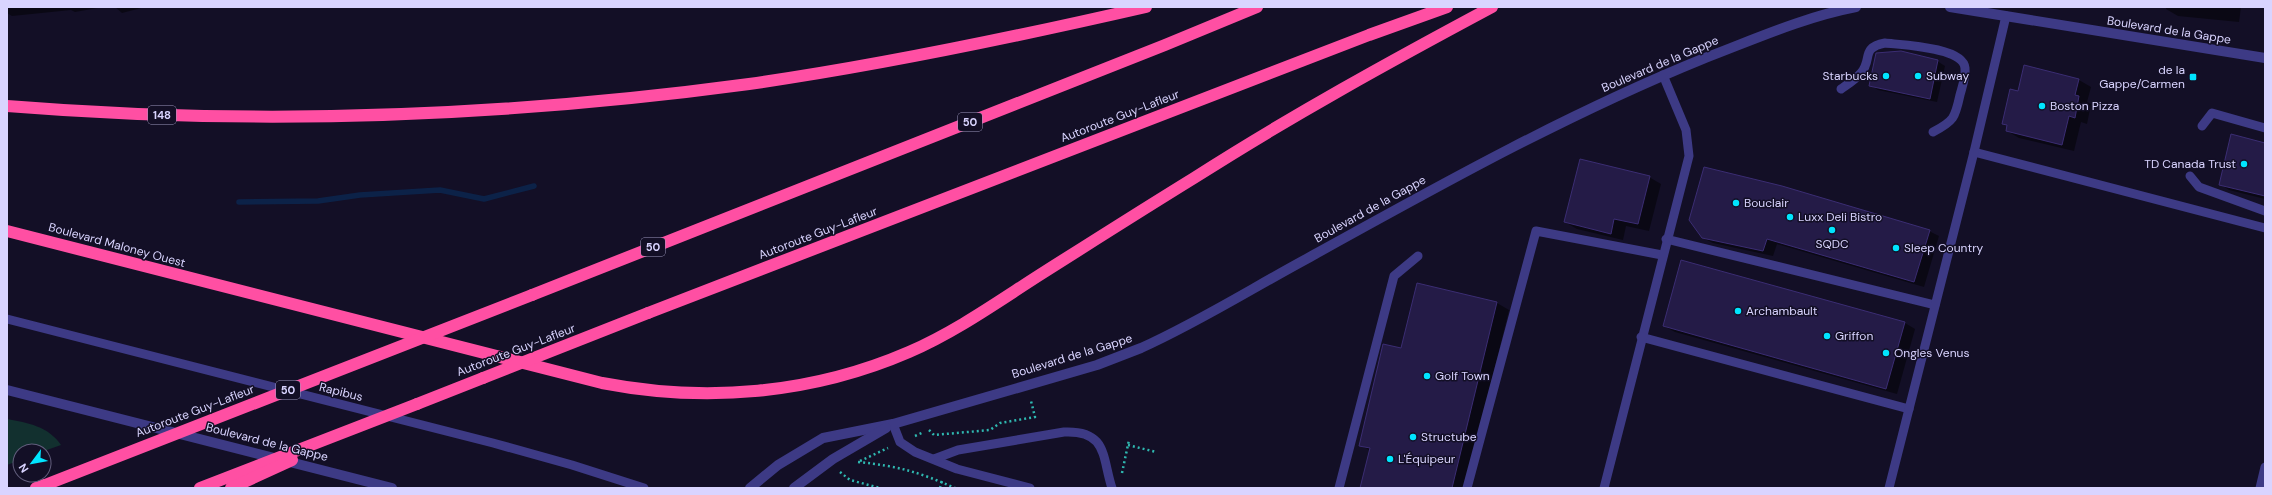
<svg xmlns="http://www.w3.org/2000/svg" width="2272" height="495" font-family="'DM Sans',sans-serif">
<rect width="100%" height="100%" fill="#130f26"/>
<path fill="#12302f" d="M7 419C28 423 48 426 61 445L44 451H20V460L7 465Z"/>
<g fill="#0007">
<path d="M7 7H103L75 12 71 10 12 16 7 13Z"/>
<path d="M115 7H145L122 13Z"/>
<path d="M2166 7H2241L2239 22 2178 16 2166 9Z"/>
<path d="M1937 61 1945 66 1937 102 1878 90 1870 85Z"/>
<path d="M2079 80 2091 87 2087 102 2091 104 2087 124 2081 122 2074 151 2019 138 2007 131 2008 126 2003 124 2019 92Z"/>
<path d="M2265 144V199L2229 190 2220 184Z"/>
<path d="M1649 177 1661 184 1649 231 1626 226 1623 240 1577 229 1565 222Z"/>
<path d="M1929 231 1939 236 1924 287 1777 244 1773 256 1713 243 1703 238Z"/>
<path d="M1417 284 1497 303 1509 310 1465 488H1361L1371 451 1360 445 1401 350Z"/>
<path d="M1905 323 1915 329 1897 394 1675 332 1664 326Z"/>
</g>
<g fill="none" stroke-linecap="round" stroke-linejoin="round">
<path stroke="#0c2248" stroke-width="5.5" d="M239 202 318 201 360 195 440 190 484 199 534 186"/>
</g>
<g fill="#241b47" stroke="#3b2d73">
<path d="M1901 51 1938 60 1930 99 1869 86 1876 53Z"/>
<path d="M2024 65 2079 79 2075 95 2079 96 2075 118 2069 116 2062 145 2006 131 2007 125 2002 124 2010 89 2018 91Z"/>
<path d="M2231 134 2265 143V196L2219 185Z"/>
<path d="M1580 159 1650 176 1638 224 1614 219 1611 234 1564 222Z"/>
<path d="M1704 167 1782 186 1930 230 1914 282 1767 239 1763 251 1702 238 1689 220Z"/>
<path d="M1681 260 1905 322 1886 389 1663 326Z"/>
<path d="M1417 283 1497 302 1452 488H1360L1370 448 1359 446 1383 344 1401 348Z"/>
</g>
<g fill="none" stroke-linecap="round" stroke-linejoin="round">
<g stroke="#2fb8b0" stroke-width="2.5" stroke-dasharray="2 3" stroke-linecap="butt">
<path d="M929 430 934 435 990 430 1000 423 1035 417 1031 401"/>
<path d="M915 436 924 432"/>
<path d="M1128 445 1156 452"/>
<path d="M860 461 888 448"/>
<path d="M858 462C898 466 919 472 955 488"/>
<path d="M840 472 850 480 880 488"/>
<path d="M1122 473 1129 440"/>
<path d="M940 488 942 481"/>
</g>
<g stroke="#3d3a85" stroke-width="9">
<path d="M1841 89C1848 84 1856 79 1861 73 1873 59 1860 48 1885 43 1902 45 1963 47 1965 68 1966 77 1962 87 1960 95 1955 118 1954 121 1933 132"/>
<path d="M2202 126 2212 113 2265 128"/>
<path d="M1974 152 2265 228"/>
<path d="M2190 176 2199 187 2265 211"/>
<path d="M1666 239 1935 305"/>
<path d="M7 319 493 443 572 465 644 488"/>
<path d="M1641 337 1909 409"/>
<path d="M893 424 900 442 915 452 957 469 1030 488"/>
<path d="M934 459 958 450 1064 432C1108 430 1102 458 1112 488"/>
<path d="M1339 488 1394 276 1418 256"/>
<path d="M1467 488 1536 231 1662 255"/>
<path d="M1604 488 1689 156 1686 130 1663 75"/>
<path d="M1889 488 1974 152 2006 16"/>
<path d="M2260 488 2265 467"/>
</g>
<g stroke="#3d3a85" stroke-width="10">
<path d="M1950 7 2265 58"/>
<path d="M7 390 392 488"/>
<path d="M750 488 778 465 823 438 893 424 1097 365 1141 348C1199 322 1254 287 1310 257 1440 185 1567 114 1705 58 1755 39 1804 17 1856 7"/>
<path d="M794 488 833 459 886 428"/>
</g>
<g stroke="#ff4fa3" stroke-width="12">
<path d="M7 106C254 126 504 117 749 84 883 65 1015 37 1146 7"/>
<path d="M7 231 602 383C706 403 812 394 909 352 955 332 996 303 1038 276 1090 243 1142 210 1194 178 1291 116 1391 61 1492 7"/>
<path d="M532 295 1165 45 1257 7"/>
<path d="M648 313 1369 35 1447 7"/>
<path d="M417 404 483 378"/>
<path d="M36 488 45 485"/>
</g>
<g stroke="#ff4fa3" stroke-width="12">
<path d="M483 378 648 313"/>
<path d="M45 485 532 295"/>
<path d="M200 488 417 404"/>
<path d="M231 488 292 460"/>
</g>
</g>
<g fill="#00e5ff" stroke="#130f26" stroke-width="1.5">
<circle cx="1886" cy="76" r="4"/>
<circle cx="1918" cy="76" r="4"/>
<rect x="2189" y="73" width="8" height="8" rx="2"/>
<circle cx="2042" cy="106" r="4"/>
<circle cx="2244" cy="164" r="4"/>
<circle cx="1736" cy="203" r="4"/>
<circle cx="1790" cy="217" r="4"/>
<circle cx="1832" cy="230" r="4"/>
<circle cx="1896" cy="248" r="4"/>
<circle cx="1738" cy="311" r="4"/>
<circle cx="1827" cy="336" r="4"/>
<circle cx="1886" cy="353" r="4"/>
<circle cx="1427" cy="376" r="4"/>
<circle cx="1413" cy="437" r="4"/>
<circle cx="1390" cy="459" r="4"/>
</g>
<g text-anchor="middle" stroke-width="3" stroke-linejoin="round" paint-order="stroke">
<g fill="#130f26" stroke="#9e99be" stroke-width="1">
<rect x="148" y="106" width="28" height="18" rx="3"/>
<rect x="958" y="113" width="24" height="18" rx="3"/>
<rect x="641" y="238" width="24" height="18" rx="3"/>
<rect x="276" y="381" width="24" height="18" rx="3"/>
</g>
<g font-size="11" font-weight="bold" fill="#d9d4ff">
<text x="162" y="119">148</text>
<text x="970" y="126">50</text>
<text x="653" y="251">50</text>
<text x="288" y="394">50</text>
</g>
<g font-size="12" fill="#d9d4ff" stroke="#130f26">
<text transform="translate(2169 30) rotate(9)" y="4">Boulevard de la Gappe</text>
<text transform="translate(1660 64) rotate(-23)" y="4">Boulevard de la Gappe</text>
<text transform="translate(1120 116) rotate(-21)" y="4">Autoroute Guy-Lafleur</text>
<text transform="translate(1370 209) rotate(-29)" y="4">Boulevard de la Gappe</text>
<text transform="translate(818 233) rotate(-21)" y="4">Autoroute Guy-Lafleur</text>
<text transform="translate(117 245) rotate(15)" y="4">Boulevard Maloney Ouest</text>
<text transform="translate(516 350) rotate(-21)" y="4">Autoroute Guy-Lafleur</text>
<text transform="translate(1072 356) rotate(-17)" y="4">Boulevard de la Gappe</text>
<text transform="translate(341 392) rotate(14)" y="4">Rapibus</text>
<text transform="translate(195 411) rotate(-21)" y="4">Autoroute Guy-Lafleur</text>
<text transform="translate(267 442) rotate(14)" y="4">Boulevard de la Gappe</text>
</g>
<g font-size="12" fill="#d9d4ff" stroke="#130f26" text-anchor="start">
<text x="2185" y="74" text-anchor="end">de la<tspan x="2185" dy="14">Gappe/Carmen</tspan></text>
<text x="1878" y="80" text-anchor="end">Starbucks</text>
<text x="1926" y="80">Subway</text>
<text x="2050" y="110">Boston Pizza</text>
<text x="2236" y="168" text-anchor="end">TD Canada Trust</text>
<text x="1744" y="207">Bouclair</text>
<text x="1798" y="221">Luxx Deli Bistro</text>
<text x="1832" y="248" text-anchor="middle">SQDC</text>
<text x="1904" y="252">Sleep Country</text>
<text x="1746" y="315">Archambault</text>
<text x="1835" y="340">Griffon</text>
<text x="1894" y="357">Ongles Venus</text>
<text x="1435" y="380">Golf Town</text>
<text x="1421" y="441">Structube</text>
<text x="1398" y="463">L'Équipeur</text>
</g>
</g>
<rect width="2272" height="495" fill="none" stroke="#d9d4ff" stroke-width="16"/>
<g transform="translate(32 463) rotate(238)"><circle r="19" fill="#130f26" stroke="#625e7d"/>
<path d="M0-3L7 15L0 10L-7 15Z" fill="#00e5ff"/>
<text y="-6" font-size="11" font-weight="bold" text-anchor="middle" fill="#d9d4ff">N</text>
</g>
</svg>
